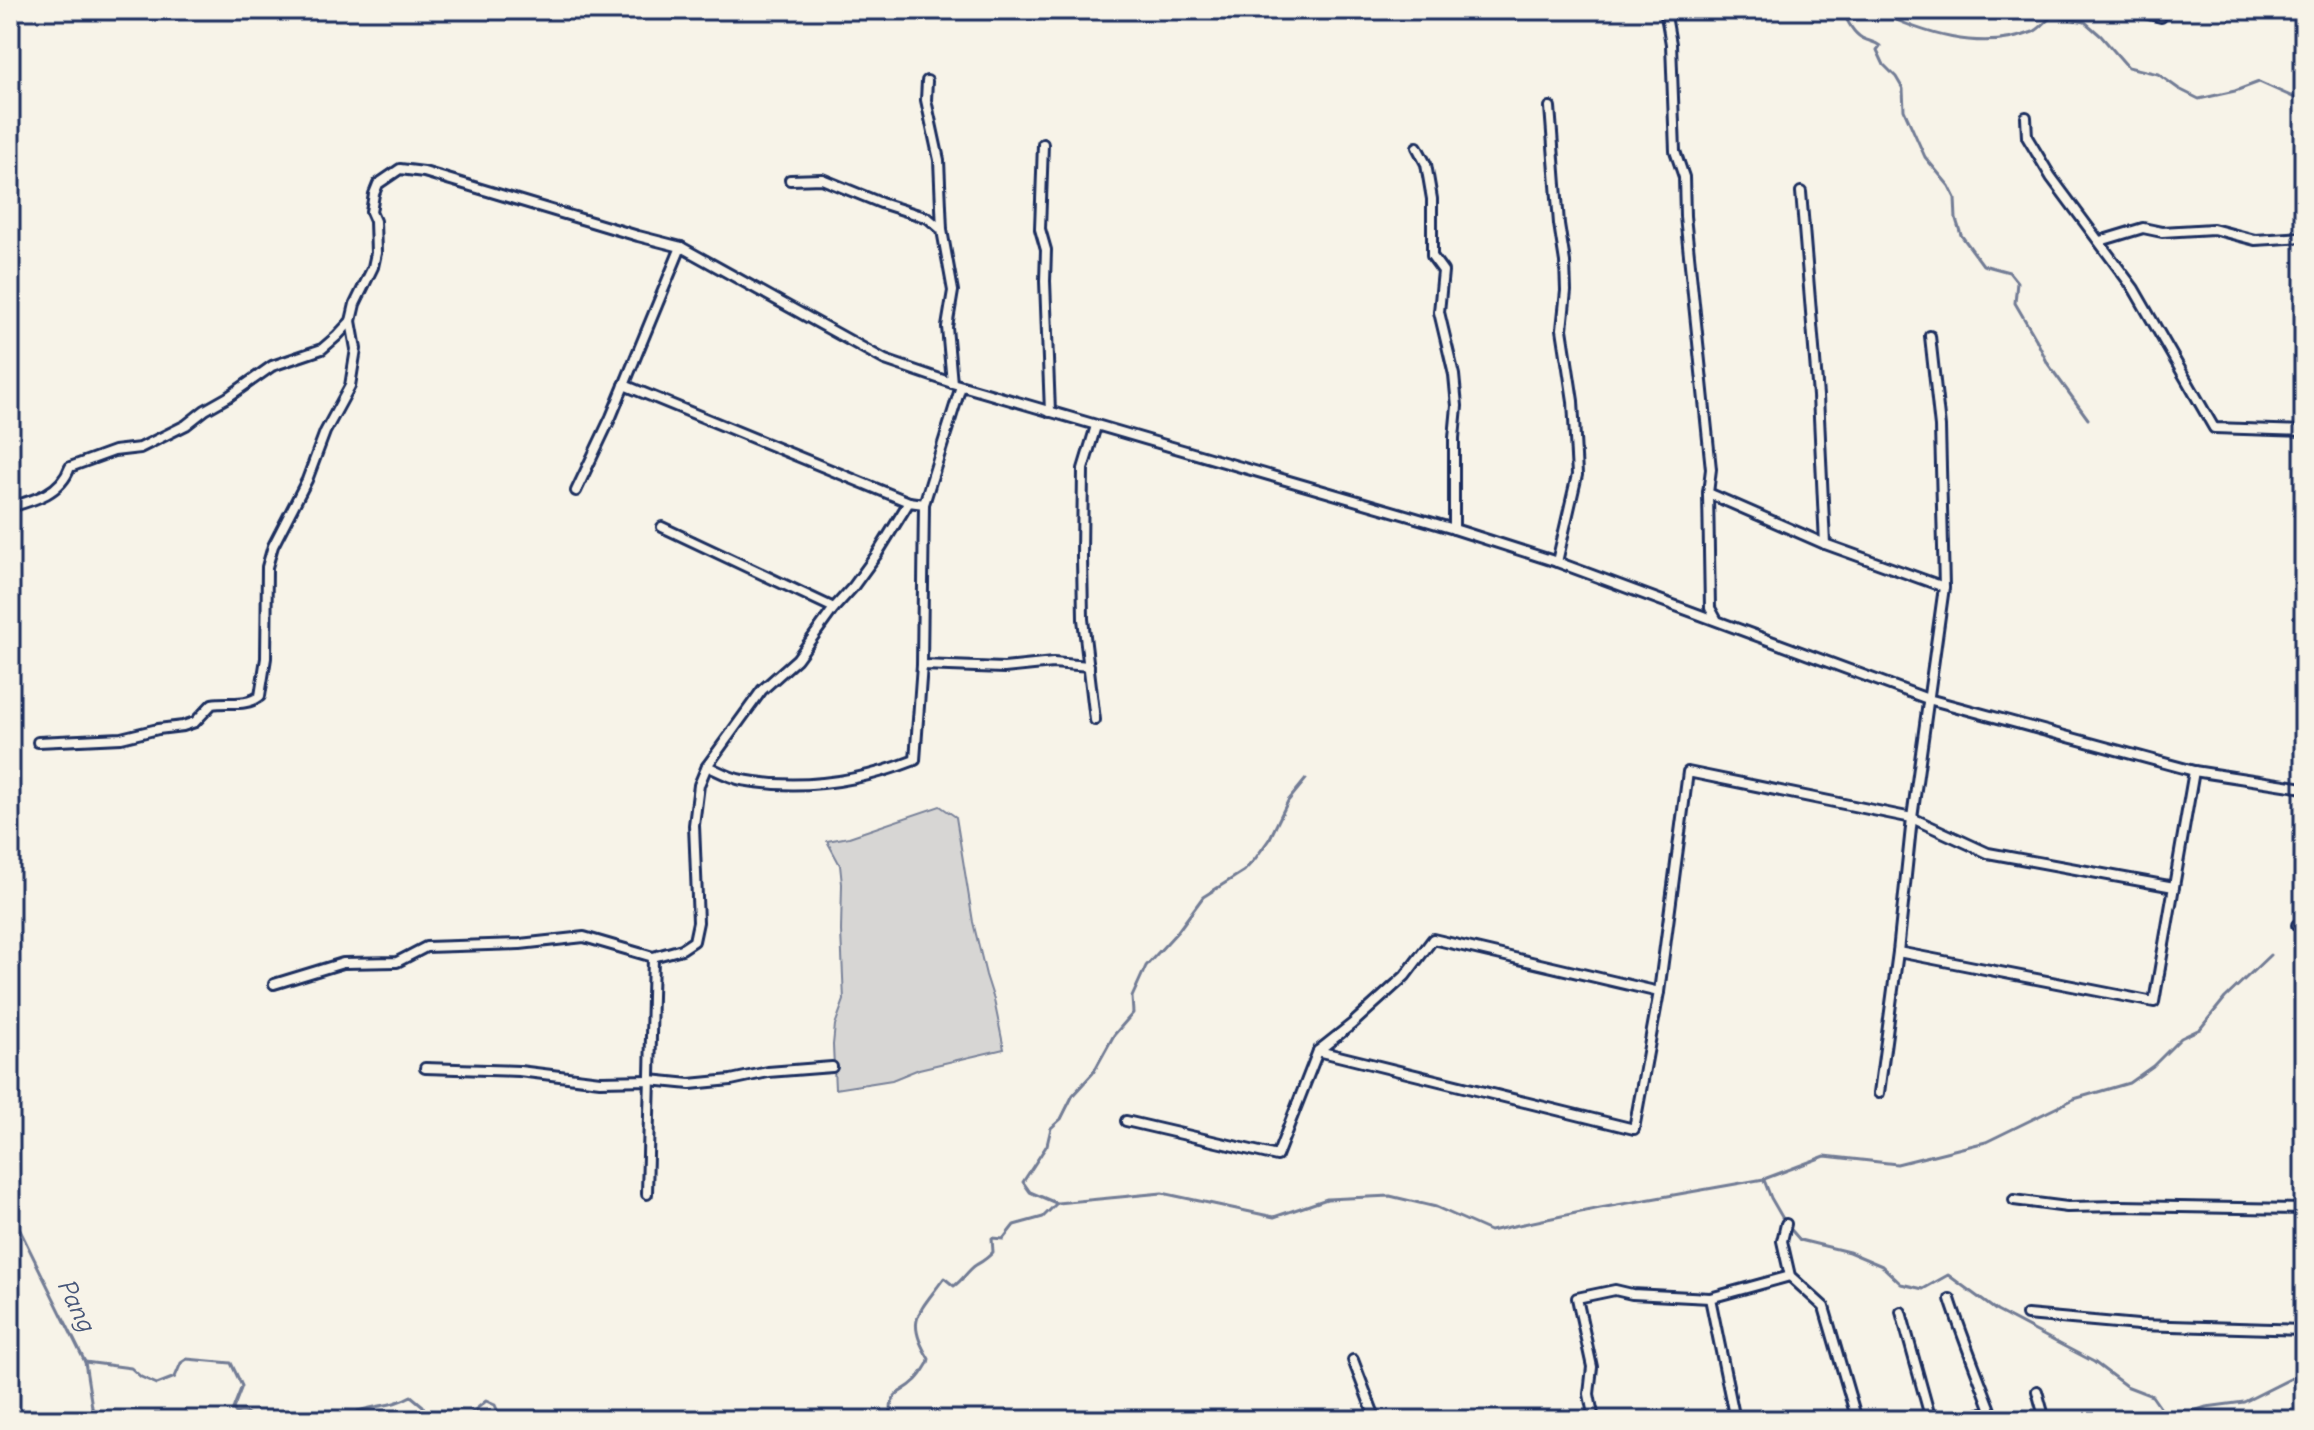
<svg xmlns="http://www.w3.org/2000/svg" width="2314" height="1430" font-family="Delius,sans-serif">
<rect width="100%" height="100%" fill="#f7f3e8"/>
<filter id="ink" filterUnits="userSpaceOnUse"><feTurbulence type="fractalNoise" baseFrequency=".0125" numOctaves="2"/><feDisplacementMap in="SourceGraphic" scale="16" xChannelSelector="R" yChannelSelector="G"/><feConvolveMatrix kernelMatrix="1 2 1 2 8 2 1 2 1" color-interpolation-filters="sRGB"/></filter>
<g filter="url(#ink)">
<path fill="#d7d6d4" stroke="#798299" stroke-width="2" d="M940 806 956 817 973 922 986 975 994 1000 1004 1049 919 1069 892 1080 835 1089 833 1045 835 1025 844 1000 841 931 842 884 840 865 827 841 849 837Z"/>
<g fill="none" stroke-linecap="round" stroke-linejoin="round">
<g stroke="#727c95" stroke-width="3">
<path d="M1842 10C1847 20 1852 32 1862 38 1869 42 1874 41 1880 46L1877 50 1884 65 1896 77 1903 89 1904 110 1925 157 1949 186 1955 198 1956 219 1961 235 1983 265 2009 272 2017 282 2015 303 2036 339 2048 364 2088 419"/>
<path d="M1874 10C1922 33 1980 53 2033 32 2040 29 2046 21 2052 16L2085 22 2101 36 2128 67 2158 74 2179 89 2199 99 2235 91 2259 82 2304 102"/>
<path d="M1764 1180 1771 1198 1786 1224 1800 1240 1849 1252 1882 1266 1901 1284 1923 1289 1948 1275 1997 1311 2094 1362 2126 1386 2152 1396 2166 1416 2185 1414 2206 1407 2244 1402 2304 1372"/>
<path d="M1056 1203 1030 1192 1023 1182 1047 1145 1051 1128 1061 1119 1073 1095 1093 1073 1114 1035 1133 1013 1132 997 1146 966 1178 931 1203 897 1244 871 1255 859 1270 838 1288 801 1306 779"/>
<path d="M10 1210 85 1362 94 1420"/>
<path d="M85 1362 131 1368 141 1377 157 1384 175 1377 181 1363 187 1359 231 1363 242 1386 233 1409 236 1413C244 1410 248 1413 254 1420"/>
<path d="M326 1420H331"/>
<path d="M354 1420 358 1411C377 1405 394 1406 411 1396L423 1406 427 1420"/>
<path d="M463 1420 486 1401 495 1405 499 1414 498 1420"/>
<path d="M893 1420 890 1417C892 1387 899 1397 916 1380 921 1375 925 1368 928 1363L929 1359C904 1319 920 1312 944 1278L954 1286C963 1280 968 1270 976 1265 983 1261 987 1259 993 1252L992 1238 1003 1239 1014 1225 1043 1217 1057 1203 1162 1193 1274 1217 1327 1199 1390 1196 1436 1207 1490 1231 1600 1208 1764 1179 1825 1156 1897 1164 1986 1142 2074 1099 2129 1083 2153 1066 2181 1038 2200 1029 2225 998 2270 955"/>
</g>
<defs>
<g id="minor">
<path d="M1665 10 1671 44 1675 151 1684 177 1685 216 1711 469 1708 493 1710 608 1716 619"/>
<path d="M2132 10 2161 17 2164 10"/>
<path d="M927 81 926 100 939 160 942 230 953 291 947 327 952 383"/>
<path d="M1550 107 1559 224 1565 262 1566 291 1562 329 1573 401 1577 475 1557 562"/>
<path d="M2026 117 2027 137 2051 177 2134 289 2214 428 2304 431"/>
<path d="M1043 144 1040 229 1046 250 1045 281 1050 412"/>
<path d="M1417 147 1426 164 1432 199V256L1443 271 1439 312 1454 375 1457 406 1454 438V529"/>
<path d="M790 180 822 179 881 203 928 218 942 230"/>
<path d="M1801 192 1818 396 1825 544"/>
<path d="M2100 241 2143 228 2162 232 2213 229 2255 240 2304 237"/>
<path d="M624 385 909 502"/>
<path d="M576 491 611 417 681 247"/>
<path d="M1708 493 1825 544 1944 587"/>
<path d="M10 507C35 500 61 493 70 467L114 451 140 448 186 425 205 410 228 397 272 366 322 349 337 336 351 321 355 304 373 267 376 253 375 221 371 212 374 194 378 184 400 169 424 172 638 236 681 247 885 360 952 383 1454 529 1557 562 1928 699 2194 771 2304 788"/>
<path d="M662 527 834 608"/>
<path d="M922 665 1004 668 1053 663 1089 666"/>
<path d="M1095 720 1083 619 1082 556 1083 469 1096 426"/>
<path d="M38 742 121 738 158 729 183 726 195 722 212 704C229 701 245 707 260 696L266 658 267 567 273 546 307 480 325 432 350 386 356 349 351 321"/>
<path d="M707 766C718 771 730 778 742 780 802 791 859 782 915 760L922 665 924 504 961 386"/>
<path d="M2297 925H2304"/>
<path d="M1898 952 2154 1002 2194 771"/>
<path d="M274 984 343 963 397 962 426 947 520 944 584 937 653 957 682 949 694 941 698 922 694 825 699 785 707 766 762 690 797 659 834 608 853 587 877 554 909 502 924 504"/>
<path d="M1318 1051 1634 1129 1659 992 1688 772 1912 818 1988 853 2174 887"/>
<path d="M425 1068 519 1071 600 1081 650 1080 690 1084 731 1080 768 1072 832 1067"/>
<path d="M1879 1093 1898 952 1912 818 1944 587 1940 427 1930 336"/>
<path d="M1126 1121 1277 1156 1318 1051 1352 1024 1405 976 1433 939 1659 992"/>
<path d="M647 1194 653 957"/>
<path d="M2014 1200 2067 1207 2120 1206 2304 1209"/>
<path d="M1786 1224 1782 1241 1790 1276 1824 1307 1857 1420"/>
<path d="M1710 1298 1735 1420"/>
<path d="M1950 1299C1962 1336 1977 1373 1991 1410L1962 1420"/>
<path d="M1901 1312 1931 1420"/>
<path d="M2027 1315 2138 1325 2304 1330"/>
<path d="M1353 1360 1376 1420"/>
<path d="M2037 1391 2045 1420"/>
<path d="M1594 1420 1589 1394 1592 1367 1577 1298 1615 1290 1632 1294 1710 1298 1790 1276"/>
</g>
</defs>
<use href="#minor" stroke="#1b2f5e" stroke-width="14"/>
<use href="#minor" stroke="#f7f3e8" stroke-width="8"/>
</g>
</g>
<g text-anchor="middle" stroke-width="6" stroke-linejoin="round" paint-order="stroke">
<g font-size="24" font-style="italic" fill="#465679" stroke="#f7f3e8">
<text transform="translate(76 1305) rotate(64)" y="8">Pang</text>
</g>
</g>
<rect width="2314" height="1430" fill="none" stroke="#f7f3e8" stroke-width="40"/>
<rect x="20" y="20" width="2274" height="1390" fill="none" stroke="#1b2f5e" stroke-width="3" filter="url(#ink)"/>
</svg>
